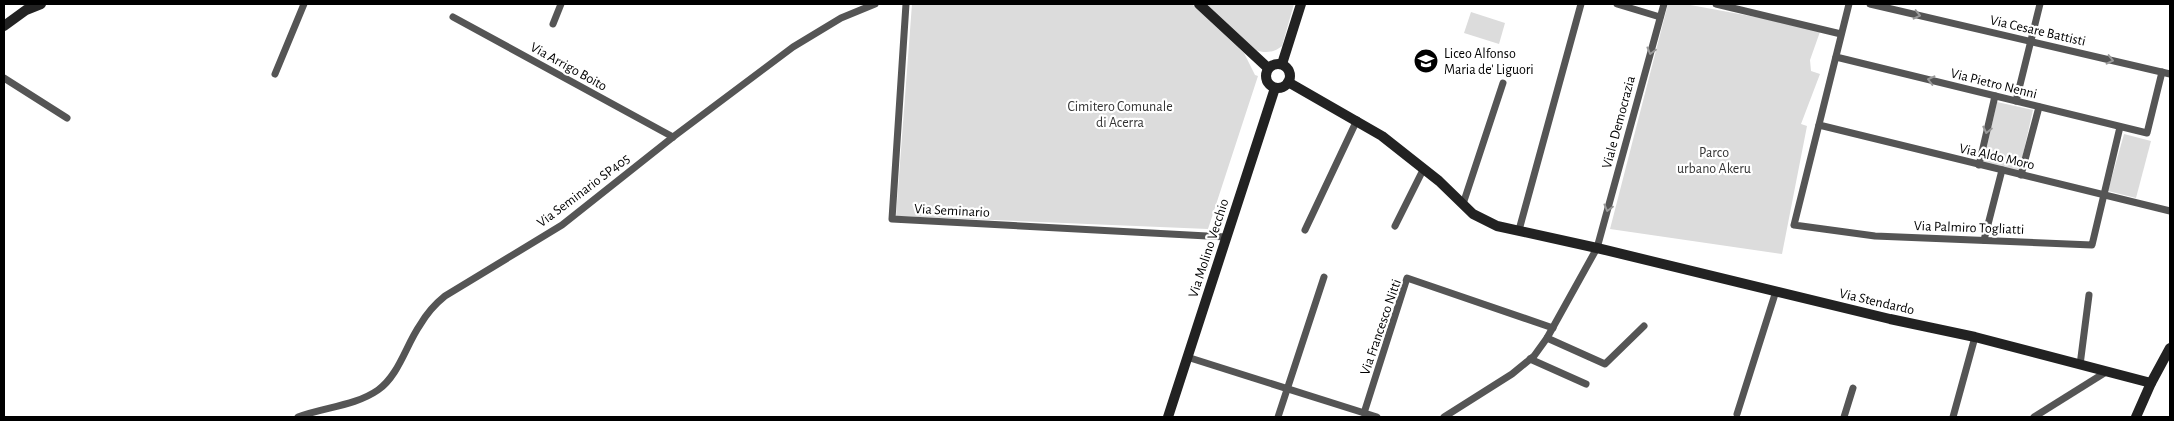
<svg xmlns="http://www.w3.org/2000/svg" width="2174" height="421" font-family="'Alegreya Sans',sans-serif">
<rect width="100%" height="100%" fill="#fff"/>
<g fill="#dcdcdc">
<path d="M912 4H1192L1244 53 1255 75 1258 76 1208 229 896 216Z"/>
<path d="M1205 4H1294L1282 46C1275 52 1265 54 1256 50 1244 44 1217 14 1205 4Z"/>
<path d="M1668 4H1685L1821 29 1810 60 1811 71 1820 74 1801 124 1807 126 1782 254 1610 229Z"/>
<path d="M1471 12 1505 23 1499 44 1464 33Z"/>
<path d="M1997 102 2033 110 2019 172 1983 164Z"/>
<path d="M2124 134 2151 141 2136 198 2108 191Z"/>
</g>
<g fill="none" stroke-linecap="round" stroke-linejoin="round">
<g stroke="#555" stroke-width="7">
<path d="M906 4 892 219 1226 237"/>
<path d="M1617 4 1660 17"/>
<path d="M1716 4 1841 34"/>
<path d="M1849 4 1794 225 1875 236 2092 245 2120 127"/>
<path d="M1870 4 2170 74"/>
<path d="M453 17 673 137"/>
<path d="M553 24 561 4"/>
<path d="M1836 57 2147 133 2162 72"/>
<path d="M275 74 304 4"/>
<path d="M4 78 67 118"/>
<path d="M2016 101 2040 4"/>
<path d="M1819 125 2170 211"/>
<path d="M1979 165 1995 96"/>
<path d="M2021 175 2039 107"/>
<path d="M1463 204 1503 83"/>
<path d="M1395 226 1424 168"/>
<path d="M1305 230 1357 120"/>
<path d="M1519 230 1581 4"/>
<path d="M1984 240 2002 170"/>
<path d="M1547 338 1605 364 1644 326"/>
<path d="M1187 357 1377 417"/>
<path d="M1530 359 1586 384"/>
<path d="M2080 365 2089 295"/>
<path d="M1364 413 1407 278 1553 328"/>
<path d="M1737 414 1776 291"/>
<path d="M298 417C325 407 355 406 378 390 399 375 406 345 420 325 427 313 435 304 445 296L562 225 673 137 793 47 841 18 875 4"/>
<path d="M1278 417 1324 277"/>
<path d="M1444 417 1512 374 1534 356 1547 338 1597 248 1664 4"/>
<path d="M1844 417 1853 388"/>
<path d="M1953 417 1975 337"/>
<path d="M2034 417 2106 372"/>
</g>
<g stroke="#222" stroke-width="10">
<path d="M1199 4 1268 68"/>
<path d="M4 26 26 10 41 4"/>
<circle cx="1278" cy="76" r="12"/>
<path d="M1282 64 1301 4"/>
<path d="M1288 82 1382 136 1439 181 1473 214 1497 226 1597 248 1890 319 1975 337 2151 383"/>
<path d="M1168 417 1275 88"/>
<path d="M2136 417 2151 383 2170 348"/>
</g>
</g>
<defs><path id="oneway-chevron" d="M-2-3.5L2.5 0L-2 3.5" fill="none" stroke-width="1.6" stroke-linecap="round" stroke-linejoin="round" transform="scale(1.25)"/></defs>
<g stroke="#999">
<use href="#oneway-chevron" transform="translate(1917 15) rotate(13)"/>
<use href="#oneway-chevron" transform="translate(1651 51) rotate(105)"/>
<use href="#oneway-chevron" transform="translate(2110 60) rotate(13)"/>
<use href="#oneway-chevron" transform="translate(1931 80) rotate(-166)"/>
<use href="#oneway-chevron" transform="translate(1987 130) rotate(103)"/>
<use href="#oneway-chevron" transform="translate(1608 208) rotate(105)"/>
</g>
<defs>
<symbol id="school-disc" viewBox="-11 -11 22 22"><circle r="9.5" fill="#000" stroke="#fff"/><path d="M0-5L7-2L0 1L-7-2ZM-4 1L0 2.5L4 1V4Q0 6-4 4Z" fill="#fff"/></symbol>
</defs>
<g fill-rule="evenodd">
<use href="#school-disc" x="1412" y="47" width="28" height="28"/>
</g>
<g text-anchor="middle" stroke-width="4.5" stroke-linejoin="round" paint-order="stroke">
<g font-size="14" fill="#000" stroke="#fff">
<text transform="translate(2038 30) rotate(13)" y="5">Via Cesare Battisti</text>
<text transform="translate(569 66) rotate(29)" y="5">Via Arrigo Boito</text>
<text transform="translate(1994 83) rotate(14)" y="5">Via Pietro Nenni</text>
<text transform="translate(1618 122) rotate(-75)" y="5">Viale Democrazia</text>
<text transform="translate(1997 156) rotate(13)" y="5">Via Aldo Moro</text>
<text transform="translate(583 190) rotate(-37)" y="5">Via Seminario SP405</text>
<text transform="translate(952 210) rotate(3)" y="5">Via Seminario</text>
<text transform="translate(1969 227) rotate(2)" y="5">Via Palmiro Togliatti</text>
<text transform="translate(1208 248) rotate(-72)" y="5">Via Molino Vecchio</text>
<text transform="translate(1877 301) rotate(13)" y="5">Via Stendardo</text>
<text transform="translate(1380 327) rotate(-71)" y="5">Via Francesco Nitti</text>
</g>
<g font-size="14" fill="#000" stroke="#fff" text-anchor="start">
<text x="1444" y="58">Liceo Alfonso<tspan x="1444" dy="16">Maria de' Liguori</tspan></text>
</g>
<g font-size="14" fill="#333" stroke="#fff">
<text x="1120" y="111">Cimitero Comunale<tspan x="1120" dy="16">di Acerra</tspan></text>
<text x="1714" y="157">Parco<tspan x="1714" dy="16">urbano Akeru</tspan></text>
</g>
</g>
<rect width="2174" height="421" fill="none" stroke="#000000" stroke-width="10"/>
</svg>
